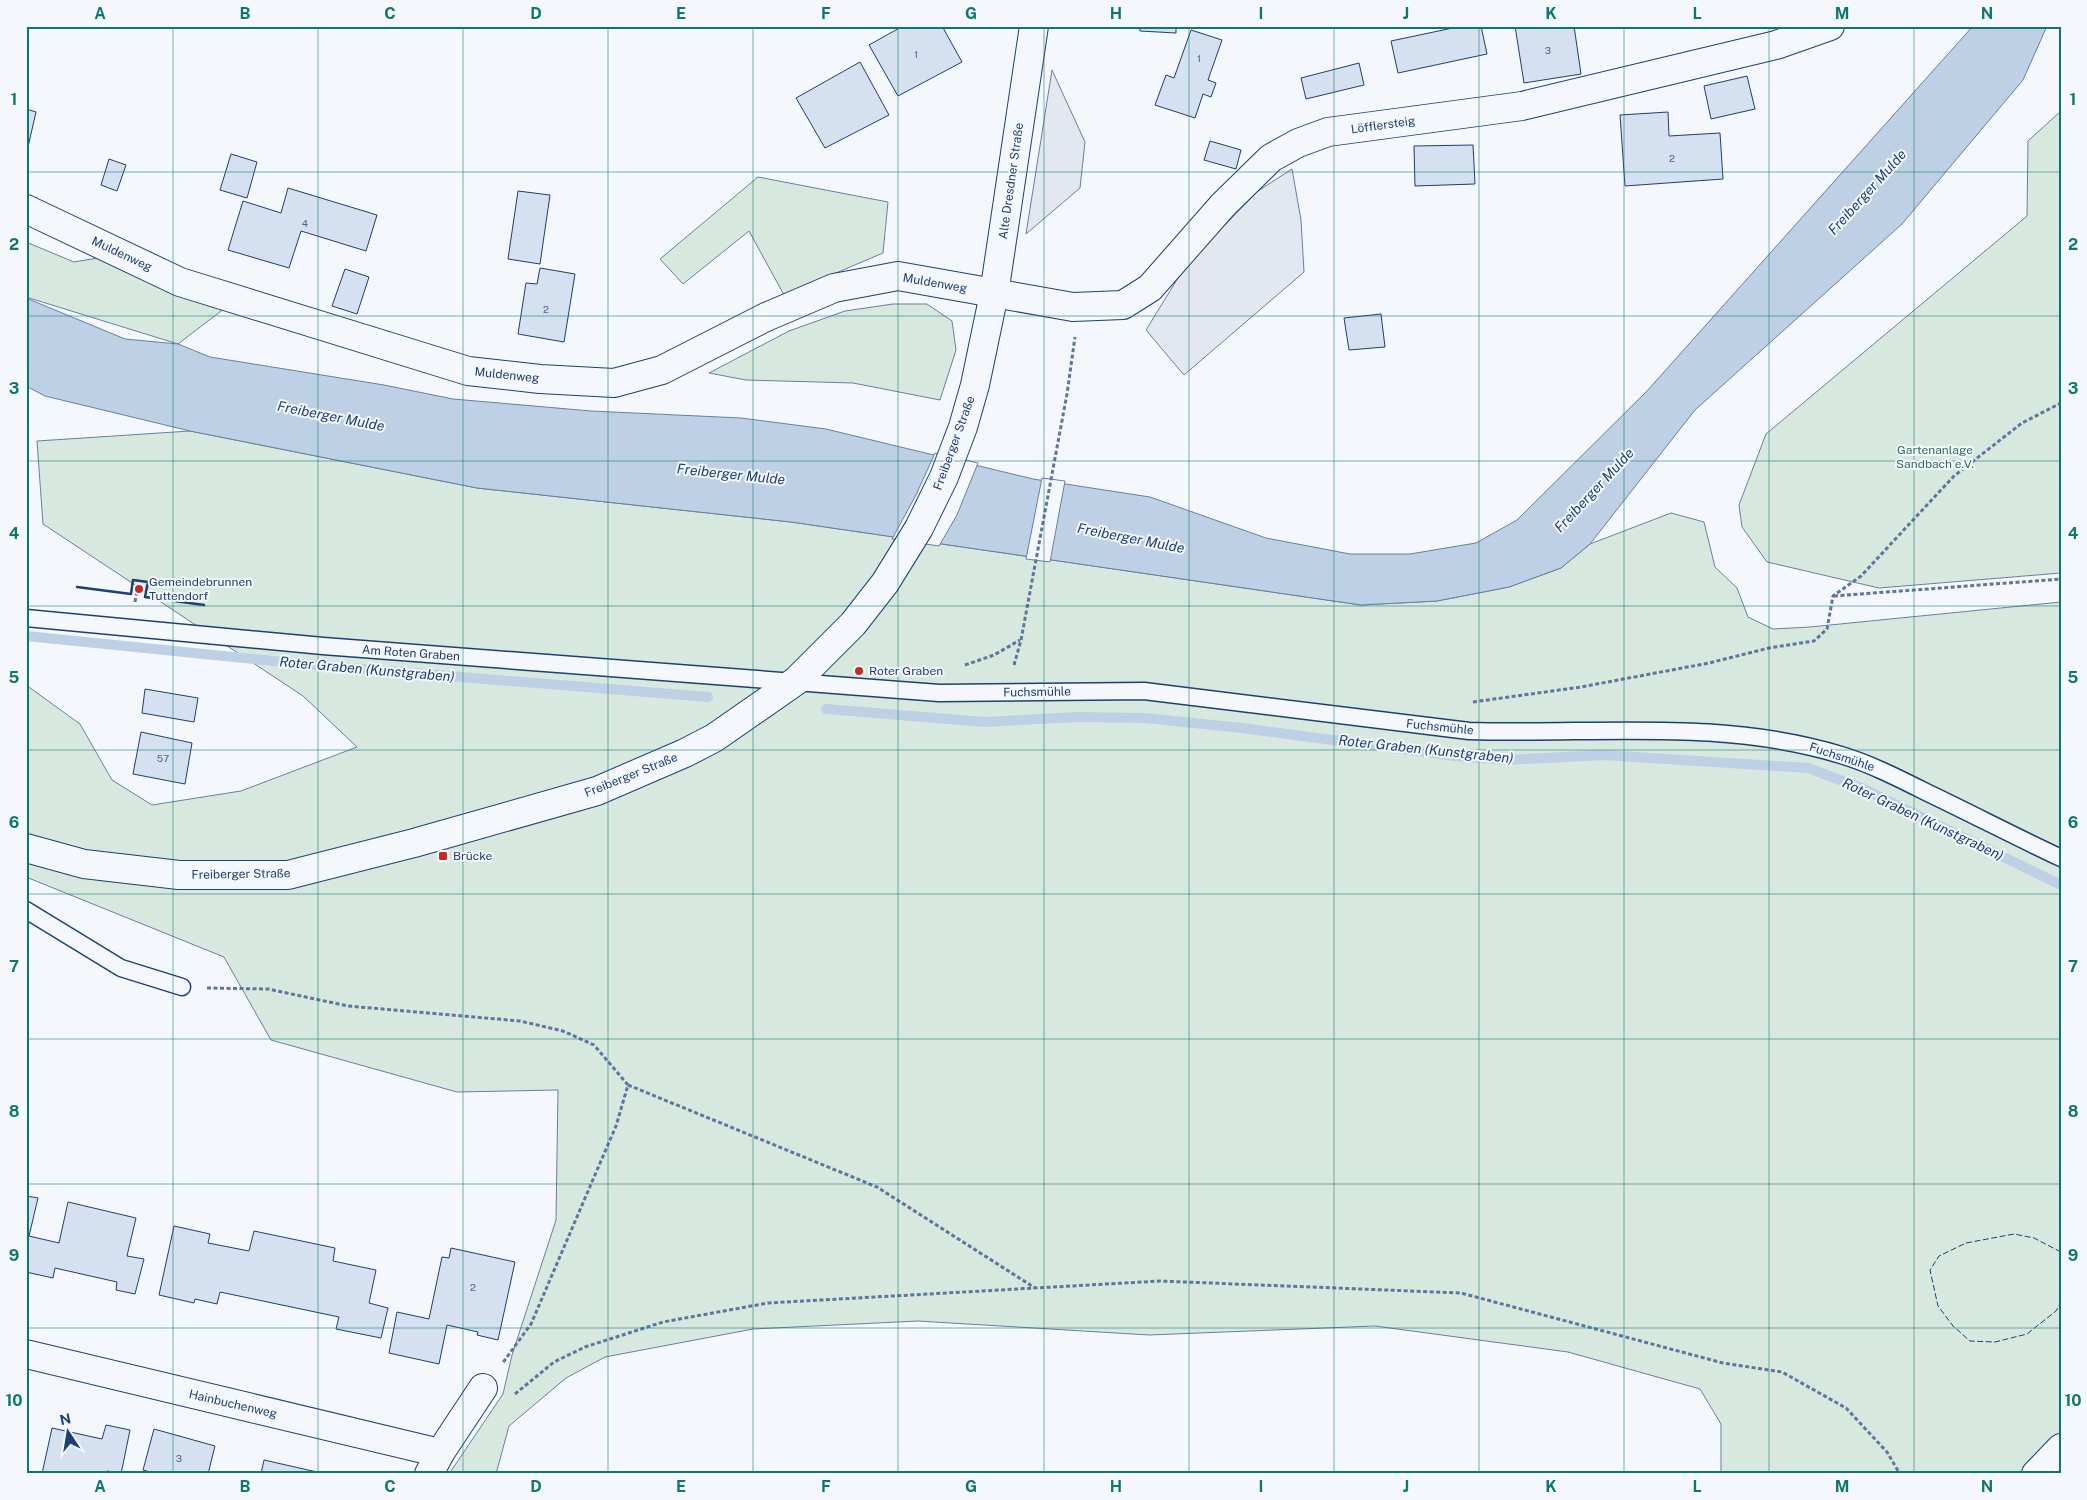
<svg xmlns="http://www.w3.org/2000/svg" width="2087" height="1500" font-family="'Public Sans',sans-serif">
<rect width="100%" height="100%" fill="#f4f7fb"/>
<g fill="#d7e8df" stroke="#687fa3">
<path d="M2061 111V573L1879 588 1767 562 1742 527 1739 505 1766 434 2027 216 2028 141Z"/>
<path d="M758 177 888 202 883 253 784 295 749 231 683 284 660 259Z"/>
<path d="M26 242 74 262 98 258 225 308 178 344 26 297Z"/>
<path d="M893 304H927L952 321 956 350 940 400 853 383 746 380 709 373 789 331 845 311Z"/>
<path d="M190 431 477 488 791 522 1361 605 1437 601 1509 587 1561 568 1590 544 1671 513 1704 522 1715 567 1737 588 1748 617 1773 629 1810 627 2061 602V1474H1721V1424L1700 1389 1568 1352 1375 1326 1149 1335 918 1321 753 1329 605 1357 566 1378 509 1426 496 1474H449L503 1394 512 1355 556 1220 558 1090 457 1092 271 1040 224 957 26 877V685L80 724 112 780 152 805 241 791 357 747 303 696 43 524 37 441Z"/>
</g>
<g fill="#e3e8f0" stroke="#687fa3">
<path d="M1052 70 1085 142 1080 188 1026 234Z"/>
<path d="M1292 169 1301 220 1304 272 1184 375 1146 330 1186 265 1258 191Z"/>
</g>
<path fill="#bed0e5" stroke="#687fa3" d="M1973 26H2047L2023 80 1902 224 1695 410 1590 544 1561 568 1509 587 1437 601 1361 605 791 522 477 488 190 431 45 396 26 386V298L125 339 178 344 210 357 384 385 453 399 591 411 741 418 826 429 1033 479 1150 497 1266 538 1350 554H1410L1476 543 1517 520 1647 391Z"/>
<g fill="#f4f7fb" stroke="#687fa3">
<path d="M935 453 978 463 957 515 939 546 892 539 916 495Z"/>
<path d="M1042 478 1065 481 1050 562 1026 559Z"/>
</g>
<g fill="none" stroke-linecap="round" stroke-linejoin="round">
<g stroke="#bed0e5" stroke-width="10">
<path d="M26 636 313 665 708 697"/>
<path d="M826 709 985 722 1076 717 1145 718 1242 728 1455 756 1507 760 1603 755 1808 768 1864 789 2061 885"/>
</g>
</g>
<g fill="#d5e0f0" stroke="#1d3f73">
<path d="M903 26H942L962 62 898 96 869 45Z"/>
<path d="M1140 26H1176V33L1140 31Z"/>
<path d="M1462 26H1481L1487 54 1398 73 1391 41Z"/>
<path d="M1515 26H1574L1581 74 1524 83Z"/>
<path d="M1191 30 1222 40 1208 80 1216 83 1211 97 1203 94 1195 118 1155 105 1166 75 1174 78Z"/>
<path d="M860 62 889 115 825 148 796 98Z"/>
<path d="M1359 63 1364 85 1306 99 1301 78Z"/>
<path d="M1747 76 1755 109 1711 119 1704 86Z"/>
<path d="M26 109 36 112 28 147 26 146Z"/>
<path d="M1668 112 1669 136 1720 133 1723 179 1625 186 1620 115Z"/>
<path d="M1210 141 1241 150 1236 169 1204 160Z"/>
<path d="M1473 145 1475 184 1415 186 1414 146Z"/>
<path d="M231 154 257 162 247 198 220 190Z"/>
<path d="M109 159 126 165 117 191 101 185Z"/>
<path d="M288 188 377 215 366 251 301 231 289 268 228 250 243 201 281 213Z"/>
<path d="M518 191 550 195 540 264 508 259Z"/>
<path d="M540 268 575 274 564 342 518 334 526 283 537 284Z"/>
<path d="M345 269 369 277 357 314 332 306Z"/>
<path d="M1381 314 1385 347 1349 350 1344 318Z"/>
<path d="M145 689 198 698 194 722 142 713Z"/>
<path d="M141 732 192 743 185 784 133 774Z"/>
<path d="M26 1196 38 1198 29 1236 59 1243 68 1202 136 1218 127 1256 144 1259 135 1294 116 1290 117 1282 55 1268 53 1278 26 1272Z"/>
<path d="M174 1226 210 1234 208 1243 249 1251 254 1231 335 1248 333 1261 376 1270 369 1303 388 1308 381 1338 336 1329 339 1317 220 1292 217 1304 195 1299 194 1303 159 1295Z"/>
<path d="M451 1248 515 1262 498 1340 477 1335 478 1332 447 1325 439 1364 389 1353 397 1312 429 1319 442 1257 449 1258Z"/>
<path d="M106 1425 130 1430 121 1474 107 1471 106 1474H42L52 1428 102 1439Z"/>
<path d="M154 1429 215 1446 208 1474H157L143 1470Z"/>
<path d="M264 1460 317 1472 316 1474H261Z"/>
</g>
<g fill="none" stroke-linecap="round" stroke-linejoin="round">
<defs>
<g id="service">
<path d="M26 618 323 646 939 693 1144 691 1469 731C1593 735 1721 718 1841 755 1871 764 1900 779 1928 793 1972 814 2016 837 2061 858"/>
<path d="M26 910 121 968 182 987"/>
</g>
<g id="minor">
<path d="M26 209 180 282 468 371 540 379 614 383 662 370 766 317 834 288 898 276 1073 307 1123 305 1150 288 1223 205 1271 158 1298 143 1328 132 1522 106 1776 45 1830 26"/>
<path d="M26 1354 440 1453"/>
<path d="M429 1474 440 1453 483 1388"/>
<path d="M2036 1474 2061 1448"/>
</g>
<path id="tertiary" d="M26 848 84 864 179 875H288L414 843 597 791 685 753 714 738 796 681 853 624 885 583 919 528 944 477 963 427 975 385 994 294 1034 26"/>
</defs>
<use href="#service" stroke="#1d3f73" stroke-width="19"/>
<use href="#minor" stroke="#1d3f73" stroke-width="30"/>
<use href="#tertiary" stroke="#1d3f73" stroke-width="30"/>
<g stroke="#5e769c" stroke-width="3" stroke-dasharray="4 2.5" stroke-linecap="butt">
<path d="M1834 596 2061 579"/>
<path d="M135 602 138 584"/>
<path d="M965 665 994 655 1020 640"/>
<path d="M1014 665 1021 640 1067 394 1075 337"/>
<path d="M1473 702 1581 687 1709 663 1769 648 1814 641 1827 629 1833 596 1861 576 1954 476 2022 423 2061 403"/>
<path d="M207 988 268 989 348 1006 520 1021 563 1031 594 1045 628 1085 616 1126 531 1324 502 1364"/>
<path d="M628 1085 877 1187 1035 1288"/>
<path d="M515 1394 554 1362 585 1347 663 1322 768 1303 1160 1281 1461 1293 1723 1363 1782 1372 1846 1408 1887 1452 1900 1474"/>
</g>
<use href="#service" stroke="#f4f7fb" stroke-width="16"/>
<use href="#minor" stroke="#f4f7fb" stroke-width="28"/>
<use href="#tertiary" stroke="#f4f7fb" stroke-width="28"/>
<path stroke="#1d3f73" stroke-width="1" stroke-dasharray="6 2.5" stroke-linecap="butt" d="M2061 1252 2034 1238 2014 1234 1966 1243 1939 1256 1930 1270 1938 1306 1953 1326 1970 1341 1995 1342 2027 1334 2056 1311 2061 1302"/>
<path stroke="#1d3f73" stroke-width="2.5" d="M77 587 131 594 133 580 148 582 145 597 204 605"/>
</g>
<path fill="none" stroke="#0f766e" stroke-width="1" stroke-opacity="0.55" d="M173 26V1474M318 26V1474M463 26V1474M608 26V1474M753 26V1474M898 26V1474M1044 26V1474M1189 26V1474M1334 26V1474M1479 26V1474M1624 26V1474M1769 26V1474M1914 26V1474M26 172H2061M26 316H2061M26 461H2061M26 606H2061M26 750H2061M26 894H2061M26 1039H2061M26 1184H2061M26 1328H2061"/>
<g fill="#c62828" stroke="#f4f7fb" stroke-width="2">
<circle cx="139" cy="589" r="5"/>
<circle cx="859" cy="671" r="5"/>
<rect x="438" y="851" width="10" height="10" rx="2.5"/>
</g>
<g text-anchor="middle" stroke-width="4" stroke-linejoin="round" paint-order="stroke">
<g font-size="10" fill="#4b6792">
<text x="1548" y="54">3</text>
<text x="916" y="58">1</text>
<text x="1199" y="62">1</text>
<text x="1672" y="162">2</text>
<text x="305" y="227">4</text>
<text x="546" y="313">2</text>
<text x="163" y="762">57</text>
<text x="473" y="1291">2</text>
<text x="179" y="1462">3</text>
</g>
<g font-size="12" fill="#1d3f73" stroke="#f4f7fb">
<text transform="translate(1383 125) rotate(-8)" y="4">Löfflersteig</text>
<text transform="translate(1011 181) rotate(-82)" y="4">Alte Dresdner Straße</text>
<text transform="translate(122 254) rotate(25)" y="4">Muldenweg</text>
<text transform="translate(935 283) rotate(10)" y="4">Muldenweg</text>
<text transform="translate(507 375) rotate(6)" y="4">Muldenweg</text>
<text transform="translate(954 443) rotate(-70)" y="4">Freiberger Straße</text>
<text transform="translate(411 653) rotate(4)" y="4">Am Roten Graben</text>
<text transform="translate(1037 692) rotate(-1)" y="4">Fuchsmühle</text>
<text transform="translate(1440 727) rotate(6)" y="4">Fuchsmühle</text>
<text transform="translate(1842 757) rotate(18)" y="4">Fuchsmühle</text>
<text transform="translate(631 775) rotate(-22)" y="4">Freiberger Straße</text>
<text transform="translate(241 874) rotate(-1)" y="4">Freiberger Straße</text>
<text transform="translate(233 1404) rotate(13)" y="4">Hainbuchenweg</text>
</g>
<g font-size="12" fill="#2c6c60" stroke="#f4f7fb">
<text x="1935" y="454">Gartenanlage<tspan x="1935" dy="14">Sandbach e.V.</tspan></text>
</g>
<g font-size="12" fill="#1d3f73" stroke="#f4f7fb" text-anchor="start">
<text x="149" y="586">Gemeindebrunnen<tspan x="149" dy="14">Tuttendorf</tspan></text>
<text x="869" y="675">Roter Graben</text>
<text x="453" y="860">Brücke</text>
</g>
<g font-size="14" font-style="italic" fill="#1d3f73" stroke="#f4f7fb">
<text transform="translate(1867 192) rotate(-48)" y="5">Freiberger Mulde</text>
<text transform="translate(331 416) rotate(11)" y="5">Freiberger Mulde</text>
<text transform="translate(731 474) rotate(6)" y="5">Freiberger Mulde</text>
<text transform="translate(1594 490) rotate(-47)" y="5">Freiberger Mulde</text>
<text transform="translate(1131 538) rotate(11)" y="5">Freiberger Mulde</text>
<text transform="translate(367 669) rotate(5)" y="5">Roter Graben (Kunstgraben)</text>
<text transform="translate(1426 749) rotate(6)" y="5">Roter Graben (Kunstgraben)</text>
<text transform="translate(1923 819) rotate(25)" y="5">Roter Graben (Kunstgraben)</text>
</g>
</g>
<rect width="2087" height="1500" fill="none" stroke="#f4f7fb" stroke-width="55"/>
<g transform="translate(68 1432) rotate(348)" stroke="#f4f7fb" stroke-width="4" paint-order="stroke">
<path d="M0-4L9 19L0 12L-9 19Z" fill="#1d3f73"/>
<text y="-8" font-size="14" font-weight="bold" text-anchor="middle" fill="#1d3f73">N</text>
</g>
<rect x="28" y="28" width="2032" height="1444" fill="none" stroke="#0f766e" stroke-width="2"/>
<g font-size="16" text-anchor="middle" font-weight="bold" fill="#0f766e">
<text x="100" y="19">A</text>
<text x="245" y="19">B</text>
<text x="390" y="19">C</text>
<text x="536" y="19">D</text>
<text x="681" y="19">E</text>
<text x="826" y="19">F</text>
<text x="971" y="19">G</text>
<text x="1116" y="19">H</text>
<text x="1261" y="19">I</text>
<text x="1406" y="19">J</text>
<text x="1551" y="19">K</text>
<text x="1697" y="19">L</text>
<text x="1842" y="19">M</text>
<text x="1987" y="19">N</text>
<text x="14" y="105">1</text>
<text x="2073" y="105">1</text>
<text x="14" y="250">2</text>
<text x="2073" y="250">2</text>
<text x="14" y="394">3</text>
<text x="2073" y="394">3</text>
<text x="14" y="539">4</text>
<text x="2073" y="539">4</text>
<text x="14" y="683">5</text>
<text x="2073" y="683">5</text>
<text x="14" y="828">6</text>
<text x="2073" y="828">6</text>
<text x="14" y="972">7</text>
<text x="2073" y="972">7</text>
<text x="14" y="1117">8</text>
<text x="2073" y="1117">8</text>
<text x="14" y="1261">9</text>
<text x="2073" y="1261">9</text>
<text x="14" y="1406">10</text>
<text x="2073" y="1406">10</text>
<text x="100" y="1492">A</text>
<text x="245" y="1492">B</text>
<text x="390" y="1492">C</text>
<text x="536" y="1492">D</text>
<text x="681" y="1492">E</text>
<text x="826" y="1492">F</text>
<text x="971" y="1492">G</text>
<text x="1116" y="1492">H</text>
<text x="1261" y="1492">I</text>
<text x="1406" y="1492">J</text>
<text x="1551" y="1492">K</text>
<text x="1697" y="1492">L</text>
<text x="1842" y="1492">M</text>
<text x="1987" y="1492">N</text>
</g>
</svg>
